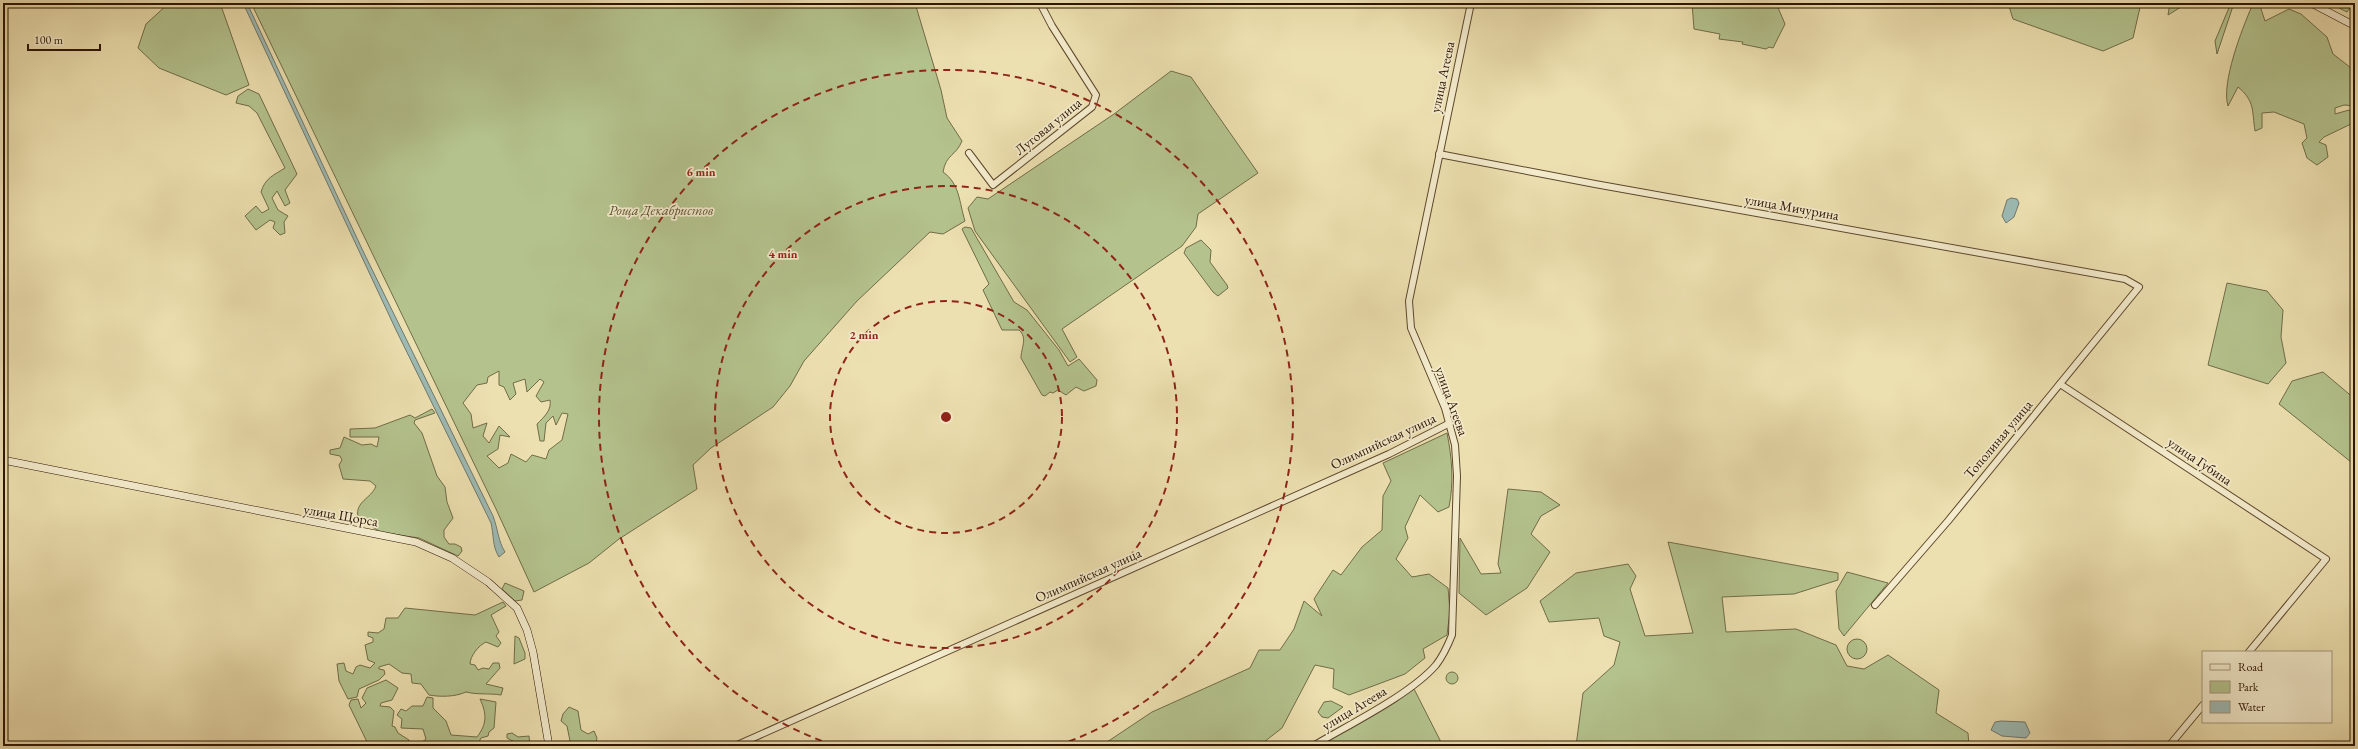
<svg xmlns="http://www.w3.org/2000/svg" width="2358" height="749" font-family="'EB Garamond',serif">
<rect width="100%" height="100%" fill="#ede0b0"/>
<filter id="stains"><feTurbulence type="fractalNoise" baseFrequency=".005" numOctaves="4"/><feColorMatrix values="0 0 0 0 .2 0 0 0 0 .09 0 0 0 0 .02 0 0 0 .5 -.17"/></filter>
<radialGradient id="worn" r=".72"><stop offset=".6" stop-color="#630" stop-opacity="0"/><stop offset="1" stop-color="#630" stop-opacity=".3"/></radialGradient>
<g fill="#b4c38e" stroke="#706c47" fill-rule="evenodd">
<path d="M169 3H220L249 85 226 95 159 68 138 48 146 24Z"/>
<path d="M254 3H915L941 90 947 118 962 141C956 156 946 154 943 172 960 184 959 202 965 221L943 234 930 232 857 301 804 361 790 386 773 407 711 448 693 465 697 489 619 539 589 563 534 592 496 509 254 9ZM499 371V385L504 387 510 400 516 394 513 383 525 379 527 392 540 379 544 382 536 396 541 402 550 400C552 410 544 417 537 424L540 441H544L546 423 553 416 556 425 562 413 568 414 562 440 549 450 546 459 532 455 526 462 511 454 508 463 499 468 487 456 498 449 500 435 510 437 499 426 489 443 483 436 487 423 473 428 471 414 463 403 477 385 487 383 488 377Z"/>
<path d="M1692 3H1776L1785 24 1773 48 1769 47 1766 49 1742 44 1743 42 1719 39 1720 34 1694 29Z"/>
<path d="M2008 3H2141L2133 38 2103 51 2013 19Z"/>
<path d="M2170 3H2200L2181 7 2168 15Z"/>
<path d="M2231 3H2234L2217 54 2215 41Z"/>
<path d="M2247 3H2262L2261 9 2265 21 2289 9 2301 14 2327 37 2333 54 2355 71V106L2344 105 2335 108V114L2349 110 2354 116 2351 124 2324 137 2319 142 2326 145 2328 157 2317 165 2307 158 2302 143 2307 138 2304 124 2274 112 2262 113V128L2255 131C2252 111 2255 101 2238 87L2228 106C2221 83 2242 29 2252 6H2247Z"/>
<path d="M2329 3H2354L2347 12Z"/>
<path d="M1171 71 1191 77 1258 173 1198 214 1196 227 1182 246 1062 329 1077 357 1070 362 975 231 968 208 977 197 988 199 1114 114Z"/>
<path d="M248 89 259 94 297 174 285 190 290 203 285 206 277 191 272 198 278 210 288 216 284 222 285 233 280 235 273 228 275 222 270 220 256 230 245 216 256 206 262 213 269 209 261 192C265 178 274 175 285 168L257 113 249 106 236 103 238 96Z"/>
<path d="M965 227 971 228 1014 302 1027 310 1059 350 1068 366 1079 359 1097 380 1096 386 1084 391 1076 387 1066 395 1058 390 1053 393 1050 392 1045 396 1042 395 1021 358C1021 348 1028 338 1019 330H1002L983 290 989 284 962 229Z"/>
<path d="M1201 240 1211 250 1210 262 1227 285 1228 288 1218 296 1213 292 1184 253 1186 248Z"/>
<path d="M2227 283 2267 291 2283 310 2281 337 2286 363 2268 384 2208 365Z"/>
<path d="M2323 372 2355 399V458L2351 462 2279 404 2292 381Z"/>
<path d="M432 409 435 413 415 420 414 423 422 433 437 476 445 487 447 502 453 518 444 530V537L449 544H455L461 547 462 551 458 556 419 538 380 532 358 517C355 501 371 499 376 486L370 481 343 479 339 465 342 460 340 456 330 454V450L340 448 344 437 362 445 371 444 377 447 379 437H350V429L375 428 410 415 415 418Z"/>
<path d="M1447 433C1452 458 1454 482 1449 507L1438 512 1420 495 1405 527 1408 538 1396 559 1412 577 1429 574 1448 588 1450 611 1447 635 1423 649 1425 658 1405 674 1349 695 1333 688 1334 669 1315 665 1282 728 1264 742 1262 746H1101L1152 712 1250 668 1259 650H1280L1294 629 1304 601 1322 616 1314 599 1333 570 1341 575 1362 547 1382 530 1383 496 1391 481 1383 463Z"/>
<path d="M1508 489 1541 492 1560 505 1541 516 1531 534 1550 552 1527 588 1486 615 1459 593 1460 538 1481 574 1501 573 1498 564Z"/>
<path d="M1668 542 1838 573V580L1794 594 1722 597 1726 632 1796 629 1836 645 1847 666 1864 669 1888 655 1939 690 1936 713 1968 733 1969 746H1576L1583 693 1614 665 1620 642 1604 636 1599 618 1549 622 1540 601 1576 573 1628 564 1636 576 1630 589 1645 636 1693 633Z"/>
<path d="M1847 572 1888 583 1844 636 1839 629 1836 591Z"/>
<path d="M505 583 524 591 522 600 515 601 502 589Z"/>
<path d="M503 602 506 606 491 615 499 632 496 636 501 643 498 647 486 642C479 645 470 656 470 664L475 665 478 670 483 668 489 669 493 663H499L500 668 486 684 503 688 501 695C489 693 478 695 466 692 455 697 440 697 429 695L421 684 412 683 411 674 402 673 389 664 379 667V669L384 670 385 674 379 680 359 689 357 697 348 699 339 681 337 664 344 663 346 671 353 674 356 667 360 665 370 668 375 663 368 660 365 645 373 642V638L368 636V632L378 633 384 629 386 618H398L405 608 475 615Z"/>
<path d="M515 636 519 638 525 653V659L514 664Z"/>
<circle cx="1857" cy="649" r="10"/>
<circle cx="1452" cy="678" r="6"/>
<path d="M386 680 398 688 392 700 381 703 380 706 390 707 394 711 392 726 395 727 398 733 409 740 408 746H369L349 705 351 700 358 699 361 708 366 703 362 698 367 688Z"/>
<path d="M1414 689 1443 746H1320Z"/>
<path d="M427 697 433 698V708L446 721 451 735 477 737C487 724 487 714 480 699L496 702 494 728 489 732 488 736 481 738 477 746 443 743 444 746H417L426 739 423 729 401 728 402 719 397 715 401 709 406 711 412 706H423Z"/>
<path d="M1331 701 1343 707 1328 718 1322 717 1318 712 1324 702Z"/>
<path d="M569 707 578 711 581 730 588 734 594 731 597 738 595 746H571L567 726 561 721 563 714Z"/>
<path d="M512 733 518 737 529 736 530 746H522L507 738V734Z"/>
</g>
<g fill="#9dbbb5" stroke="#70786d">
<path d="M243 3H247L363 251 493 516C498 529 498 541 505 552L499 557C492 546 494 535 491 523L396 330Z"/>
<path d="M2011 198 2017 199 2019 203 2014 217 2006 223 2002 216 2007 200Z"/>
<path d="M2001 721 2025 722 2030 733 2026 738 2002 736 1991 730 1995 722Z"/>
</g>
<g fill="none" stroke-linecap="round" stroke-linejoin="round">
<defs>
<g id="tertiary">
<path d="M969 153 993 185 1092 107 1096 95 1052 26 1040 3"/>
<path d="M1439 154 1595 184 2125 279 2139 287 1948 521 1875 605"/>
<path d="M2060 384 2326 559 2249 652"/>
<path d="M735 746 1389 454 1450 423"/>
<path d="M1313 746C1348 725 1410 695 1436 665 1443 656 1448 645 1452 635L1457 476 1455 445 1445 408 1411 328 1409 301 1471 3"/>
<path d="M2169 746 2203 705"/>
</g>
<g id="secondary">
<path d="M2311 3 2355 26"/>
<path d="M3 460 416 542 452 558 488 582 517 608 527 630 533 652 549 746"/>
</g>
</defs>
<use href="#tertiary" stroke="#5d472c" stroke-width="8"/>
<use href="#secondary" stroke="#2d1400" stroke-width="8"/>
<use href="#tertiary" stroke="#f3ebcc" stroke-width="6"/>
<use href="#secondary" stroke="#f3ebcc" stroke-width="7"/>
</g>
<g fill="none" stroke="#8f2418" stroke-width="2" stroke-dasharray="7 5">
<circle cx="946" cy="417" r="116"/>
<circle cx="946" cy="417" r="231"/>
<path d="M833 745A347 347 0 1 1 1059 745"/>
</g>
<g text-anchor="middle" stroke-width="3.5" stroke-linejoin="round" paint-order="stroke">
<g font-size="14" fill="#2d1400" stroke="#f3ebcc">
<text transform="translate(1442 77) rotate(-78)" y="5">улица Агеева</text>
<text transform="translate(1048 126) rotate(-39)" y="5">Луговая улица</text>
<text transform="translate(1792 207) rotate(10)" y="5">улица Мичурина</text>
<text transform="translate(1452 401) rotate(70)" y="5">улица Агеева</text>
<text transform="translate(1998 439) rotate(-50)" y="5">Тополиная улица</text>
<text transform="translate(1383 441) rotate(-25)" y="5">Олимпийская улица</text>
<text transform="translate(2200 461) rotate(34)" y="5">улица Губина</text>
<text transform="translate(341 515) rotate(10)" y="5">улица Щорса</text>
<text transform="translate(1088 575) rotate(-24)" y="5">Олимпийская улица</text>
<text transform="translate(1354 708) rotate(-31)" y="5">улица Агеева</text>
</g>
<g font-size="14" font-style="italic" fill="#5c5132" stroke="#f3ebcc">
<text x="661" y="215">Роща Декабристов</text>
</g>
</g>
<circle cx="946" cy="417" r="6" fill="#8f2418" stroke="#f3ebcc" stroke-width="2"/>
<g font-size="12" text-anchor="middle" font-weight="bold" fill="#8f2418" stroke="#f3ebcc" stroke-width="3.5" stroke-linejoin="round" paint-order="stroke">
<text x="701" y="176">6 min</text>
<text x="783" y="258">4 min</text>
<text x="864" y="339">2 min</text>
</g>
<rect width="2358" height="749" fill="none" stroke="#ede0b0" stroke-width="16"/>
<rect x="4" y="4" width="2350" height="741" fill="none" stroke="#2d1400" stroke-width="2"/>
<rect x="8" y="8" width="2342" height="733" fill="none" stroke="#2d1400"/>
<rect x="2202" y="651" width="130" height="72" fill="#f3ebcc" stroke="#a4957a"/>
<rect x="2210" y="664" width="20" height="6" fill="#f3ebcc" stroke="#a4957a"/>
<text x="2238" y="671" font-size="12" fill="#2d1400">Road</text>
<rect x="2210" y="681" width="20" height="12" fill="#b4c38e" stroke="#a4957a"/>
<text x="2238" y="691" font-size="12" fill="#2d1400">Park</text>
<rect x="2210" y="701" width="20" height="12" fill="#9dbbb5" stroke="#a4957a"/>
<text x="2238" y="711" font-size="12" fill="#2d1400">Water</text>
<path d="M28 44v6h72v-6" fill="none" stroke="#2d1400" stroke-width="2"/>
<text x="34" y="44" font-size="12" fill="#2d1400" stroke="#f3ebcc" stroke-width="3" paint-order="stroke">100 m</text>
<rect width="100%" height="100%" filter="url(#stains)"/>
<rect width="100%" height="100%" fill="url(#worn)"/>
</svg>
